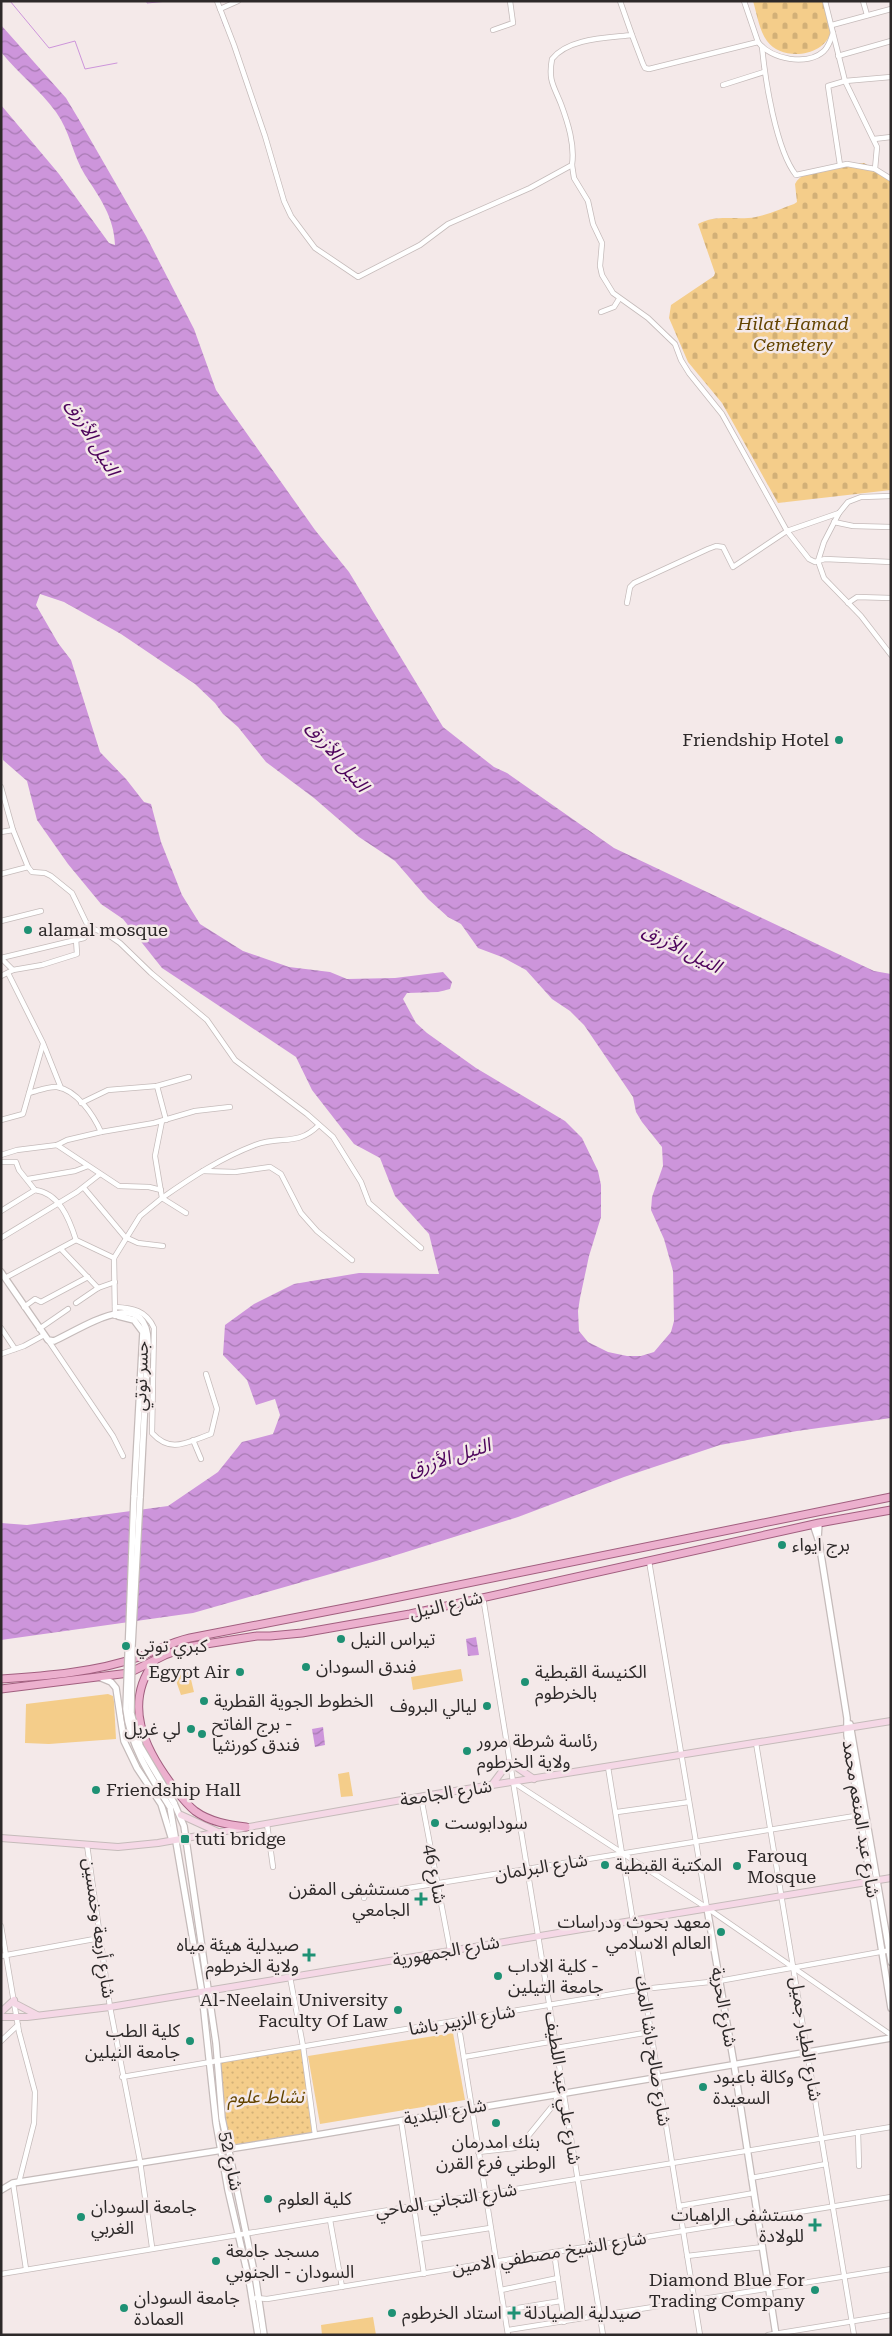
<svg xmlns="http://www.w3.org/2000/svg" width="892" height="2336" font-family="'Roboto Serif','Noto Sans Arabic',serif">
<defs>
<pattern id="cemetery-stones" width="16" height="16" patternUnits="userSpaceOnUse" patternTransform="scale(1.25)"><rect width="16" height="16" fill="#f4cd8a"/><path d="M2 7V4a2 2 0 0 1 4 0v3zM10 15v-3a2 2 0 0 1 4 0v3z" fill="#d2b077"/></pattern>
<pattern id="garden-dots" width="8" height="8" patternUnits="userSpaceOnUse" patternTransform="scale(1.25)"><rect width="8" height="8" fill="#f4cd8a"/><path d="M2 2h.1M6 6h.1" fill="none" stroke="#d2b077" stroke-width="1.8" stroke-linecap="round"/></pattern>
<pattern id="water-waves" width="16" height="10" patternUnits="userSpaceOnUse" patternTransform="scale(1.25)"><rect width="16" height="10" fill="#cd95db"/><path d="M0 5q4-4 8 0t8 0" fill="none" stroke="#a77ab2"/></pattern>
</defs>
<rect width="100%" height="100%" fill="#f4e9e9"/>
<g fill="#f4cd8a">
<path d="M461 1669 463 1681 413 1690 411 1677Z"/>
<path d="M189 1671 194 1692 181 1695 174 1675Z"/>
<path d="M108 1694 113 1696 114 1702 116 1739 49 1744 25 1743 26 1704Z"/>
<path d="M349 1772 353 1796 341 1797 338 1774Z"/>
<path d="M453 2033 465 2100 320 2124 308 2056Z"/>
<path d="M373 2317 376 2335H322L321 2325Z"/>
</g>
<g fill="url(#cemetery-stones)">
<path d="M753 1H824C826 10 832 23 831 31 825 57 782 62 767 41 759 30 757 14 753 1Z"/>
<path d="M864 163 891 179V490L778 503 722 403 688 362 669 318 671 305 714 276 715 273 698 224C715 215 730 219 748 218 763 217 780 209 794 204L797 202 795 184C804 166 846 164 864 163Z"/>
</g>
<path fill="url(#garden-dots)" d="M302 2048 312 2134 229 2145 219 2062Z"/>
<g fill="url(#water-waves)" fill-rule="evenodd">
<path d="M1 25 66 98 78 118 146 236 194 329 216 390 315 530 349 572 443 727 494 767 507 773 614 848 874 971 891 974V1418L797 1431 720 1445 624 1477 518 1517 390 1557 193 1613 1 1640V1523L27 1525 168 1506 218 1472 242 1442 273 1434 280 1415 275 1399 256 1405 247 1380 223 1355 225 1325 254 1304 294 1284 359 1273 439 1274 429 1234 395 1196 380 1158 354 1144 312 1090 296 1057 162 968 123 919 101 904 68 864 37 820 27 781 3 760 1 741V105L59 174 109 243 115 245C114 217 100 198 85 175 73 156 70 131 56 112 40 90 18 73 1 52ZM40 594 64 602 121 634 195 684 215 703 223 714 238 727 266 762 314 798 359 837 395 861 428 899 448 917 461 924 478 948 502 957 526 970 552 999 570 1011 584 1025 633 1097 636 1112 642 1122 662 1147 663 1166 652 1197 651 1210 664 1239 673 1271 674 1321 671 1332 654 1352 641 1356H627L608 1352 588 1342 579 1331 578 1311 580 1298 589 1256 601 1217V1185L598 1171 582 1138 565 1121 476 1068 427 1033 416 1023 403 999 407 993 438 992 450 989 452 982 443 972 395 978 347 979 330 972 289 967 243 951 200 924 182 895 161 842 151 804 144 802 126 779 100 752 71 660 58 643 36 605Z"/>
<path d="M476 1637 479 1655 468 1656 466 1639Z"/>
<path d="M323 1727 325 1745 315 1747 312 1729Z"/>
</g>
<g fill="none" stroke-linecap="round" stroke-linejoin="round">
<g stroke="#cd95db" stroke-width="1">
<path d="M10 1 49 48 75 41 85 69 117 63"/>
<path d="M147 1V3L168 1"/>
<path d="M219 11 224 26"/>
</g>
<defs>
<g id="minor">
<path d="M217 1 234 45 265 136 284 201 291 216 315 248 358 277 420 245 448 224 530 188 572 165C575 145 568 123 561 104 554 86 548 81 552 59 568 38 607 38 632 35L620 1"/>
<path d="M744 1 758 42C771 60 808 66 824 51 829 46 831 39 833 33"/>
<path d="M825 1 845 81 877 147 875 169 891 179"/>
<path d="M863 1 867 15"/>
<path d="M220 9 238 1"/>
<path d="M832 25 891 9"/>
<path d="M493 30 513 23 510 1"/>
<path d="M632 35 643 64 645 68 649 69 758 42"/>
<path d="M762 47C765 79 776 150 796 175L847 164 875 169"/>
<path d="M838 56 891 41"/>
<path d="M723 85 764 72"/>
<path d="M874 139 891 137"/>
<path d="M572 165 574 178 588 201 593 224 602 243 600 266 602 275 613 293 648 318 675 344 681 360 689 373 722 414 787 531 809 559 815 562 825 559 891 562"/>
<path d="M840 165 828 86 845 81 891 77"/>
<path d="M601 312 614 307 619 299"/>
<path d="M891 496 861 497 848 502 839 513 824 542 818 561 824 578 861 616 891 655"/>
<path d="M834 522 853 526 891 527"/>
<path d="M627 603 630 587 634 583 708 549 716 546 723 547 733 567 787 531 839 513"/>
<path d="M848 603 857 597 891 598"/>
<path d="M1 787 13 830 28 867 32 872 45 873 51 876 72 893 86 922 91 928 107 934 120 943 151 973 207 1020 235 1060 307 1114 333 1137 361 1182 369 1203 421 1248"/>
<path d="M1 832 13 830"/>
<path d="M1 874 28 867"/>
<path d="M1 921 41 911"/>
<path d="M1 958 84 938 92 929"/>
<path d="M1 958 13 970"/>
<path d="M8 973 43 1043 61 1088"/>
<path d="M1 976 13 970 42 965 77 954 76 939"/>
<path d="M157 1086 166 1120"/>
<path d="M29 1093 43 1044"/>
<path d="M81 1103 108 1090 157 1086 189 1077"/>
<path d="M1 1120 23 1114 29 1093C38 1091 48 1086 57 1087 77 1090 94 1116 101 1132"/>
<path d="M57 1145 119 1186 149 1187 161 1190"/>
<path d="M1 1155 17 1150 57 1145 67 1140 101 1132 154 1123 195 1111 230 1107"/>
<path d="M1 1162H16L19 1170 35 1190"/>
<path d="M203 1171 235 1172 270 1167 281 1174 301 1213 317 1231 352 1260"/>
<path d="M28 1179 75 1171 88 1166"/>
<path d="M84 1188 125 1237 138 1243 163 1246"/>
<path d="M1 1211 35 1190C59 1193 69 1218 76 1240L114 1258 115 1316"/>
<path d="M186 1213 162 1198C192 1177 221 1158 255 1145 282 1135 297 1147 319 1125"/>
<path d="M1 1238 77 1192 100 1174"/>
<path d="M61 1249 98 1288"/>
<path d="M114 1258 140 1216 162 1198 155 1156 162 1121"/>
<path d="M5 1278 76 1240"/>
<path d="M76 1303 98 1288 115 1282"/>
<path d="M24 1307 35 1299 41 1302 88 1277"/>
<path d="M115 1307C132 1308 146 1310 154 1328L152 1433C171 1454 187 1442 211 1434L217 1409 206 1374"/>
<path d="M1 1328 15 1349"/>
<path d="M39 1329 68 1309"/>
<path d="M48 1340 113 1436 123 1456"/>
<path d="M1 1354 24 1346 44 1335"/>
<path d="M193 1440 201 1459"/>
<path d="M649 1561 707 1908"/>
<path d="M483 1597 603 2335"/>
<path d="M756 1743 854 2335"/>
<path d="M608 1767 700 2335"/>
<path d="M513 1782 707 1908 891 2035"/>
<path d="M421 1797 450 1950"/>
<path d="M617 1812 689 1802"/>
<path d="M267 1824 273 1867"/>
<path d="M87 1845 110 2007 140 2161 152 2247"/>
<path d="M364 1898 365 1895 861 1815"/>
<path d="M1 1926 19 2032 35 2092 34 2123 19 2182"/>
<path d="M1 1956 100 1938"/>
<path d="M290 1977 303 2046 315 2135"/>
<path d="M458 2021 508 2335"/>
<path d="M1 2041 18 2025"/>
<path d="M556 2048 650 2032"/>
<path d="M464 2057 555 2041"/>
<path d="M122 2077 643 1989 719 1981 891 1950"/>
<path d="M401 2120 424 2274"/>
<path d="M858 2132 859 2166"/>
<path d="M478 2152 515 2148 520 2146 555 2103 558 2093"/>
<path d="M751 2178 826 2164"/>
<path d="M13 2183 26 2269"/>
<path d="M679 2206 754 2193"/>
<path d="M330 2220 342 2287"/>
<path d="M419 2239 490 2228"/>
<path d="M554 2252 564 2322"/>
<path d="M687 2256 763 2247"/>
<path d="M1 2274 891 2127"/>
<path d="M501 2290 558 2278"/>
<path d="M256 2298 267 2299 891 2197"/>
<path d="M505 2310 561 2301"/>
<path d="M508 2330 891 2269"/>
<path d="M768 2335 891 2315"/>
</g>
<g id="tertiary">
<path d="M1 1272 48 1340 54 1341C81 1329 147 1283 148 1343L140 1498"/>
<path d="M118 1316 134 1320 143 1332 134 1497"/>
<path d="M813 1524 819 1542 847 1718V1735L891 2008"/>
<path d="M818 1538 819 1523"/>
<path d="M99 1677 111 1682 116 1688 124 1741 137 1768 161 1804 172 1840"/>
<path d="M850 1724 891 1962"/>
<path d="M174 1803 184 1826 216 2043 222 2118 256 2281 264 2335"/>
<path d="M170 1807 202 1993 216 2123 228 2190 249 2280 258 2335"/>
<path d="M707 1908 734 2064 776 2335"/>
<path d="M1 2190 13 2183 311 2136 891 2038"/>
</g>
<g id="secondary">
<path d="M491 1786 509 1762 534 1779"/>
<path d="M181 1815 218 1832"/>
<path d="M1 1838 118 1847 158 1843 430 1795 891 1721"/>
<path d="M14 2003 37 2015"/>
<path d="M1 2012 14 2000"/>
<path d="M1 2017H27L110 2007 891 1878"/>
</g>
<g id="primary">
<path d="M154 1662C123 1704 144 1748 172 1785 179 1794 186 1804 195 1811 210 1822 229 1825 246 1827"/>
<path d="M1 1679C47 1676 96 1672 139 1657 157 1650 172 1642 190 1638L365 1604 891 1497"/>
<path d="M1 1689 129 1673 165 1655 187 1647 257 1636H270L302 1633 410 1614 819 1523 891 1510"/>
</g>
</defs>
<use href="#minor" stroke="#c5bbba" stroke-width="6"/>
<use href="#tertiary" stroke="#c5bbba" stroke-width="8"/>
<use href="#secondary" stroke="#c5bbba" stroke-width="8"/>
<use href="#primary" stroke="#a15f7f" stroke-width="9"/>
<use href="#minor" stroke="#fff" stroke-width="4.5"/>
<use href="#tertiary" stroke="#fff" stroke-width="5.5"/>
<use href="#secondary" stroke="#f5d8e6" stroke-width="6"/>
<use href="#primary" stroke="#ecb0ce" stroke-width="7"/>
<defs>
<g id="tertiary-bridge">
<path d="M134 1497 126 1709C130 1746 150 1776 170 1807"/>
<path d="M140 1498 132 1646 131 1713 140 1746 174 1803"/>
</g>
</defs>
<use href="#tertiary-bridge" stroke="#c5bbba" stroke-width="8" stroke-linecap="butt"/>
<use href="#tertiary-bridge" stroke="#fff" stroke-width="5.5"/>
</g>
<g fill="#1e9174" stroke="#f4e9e9" stroke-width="2">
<circle cx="839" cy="740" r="5"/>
<circle cx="28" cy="930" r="5"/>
<circle cx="782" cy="1545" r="5"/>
<circle cx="341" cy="1639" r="5"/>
<circle cx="126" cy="1646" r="5"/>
<circle cx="306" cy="1667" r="5"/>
<circle cx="240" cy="1672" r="5"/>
<circle cx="525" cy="1682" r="5"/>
<circle cx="204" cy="1701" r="5"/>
<circle cx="487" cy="1706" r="5"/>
<circle cx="191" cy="1729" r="5"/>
<circle cx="202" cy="1734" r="5"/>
<circle cx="467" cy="1751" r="5"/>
<circle cx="96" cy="1790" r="5"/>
<circle cx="435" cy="1823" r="5"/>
<rect x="180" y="1834" width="10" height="10" rx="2.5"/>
<circle cx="605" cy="1865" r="5"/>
<circle cx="737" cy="1866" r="5"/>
<path d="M418.5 1891.5h5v5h5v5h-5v5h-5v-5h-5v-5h5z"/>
<circle cx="721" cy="1932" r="5"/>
<path d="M306.5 1947.5h5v5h5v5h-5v5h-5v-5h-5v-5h5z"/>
<circle cx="498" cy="1976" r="5"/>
<circle cx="398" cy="2010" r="5"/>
<circle cx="190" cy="2041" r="5"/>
<circle cx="703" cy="2087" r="5"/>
<circle cx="496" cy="2123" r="5"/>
<circle cx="268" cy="2199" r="5"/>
<circle cx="81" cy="2217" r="5"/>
<path d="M812.5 2217.5h5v5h5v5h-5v5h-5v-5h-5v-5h5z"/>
<circle cx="216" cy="2261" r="5"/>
<circle cx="815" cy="2290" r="5"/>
<circle cx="124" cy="2308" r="5"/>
<circle cx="392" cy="2313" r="5"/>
<path d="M511.5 2305.5h5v5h5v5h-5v5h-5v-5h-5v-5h5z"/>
</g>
<g text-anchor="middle" stroke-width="5" stroke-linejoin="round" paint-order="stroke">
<g font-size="18" font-style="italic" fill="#634400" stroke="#f4e9e9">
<text x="793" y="330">Hilat Hamad<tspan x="793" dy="21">Cemetery</tspan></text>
<text x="266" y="2103">نشاط علوم</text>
</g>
<g font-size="18" fill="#2d2929" stroke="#f4e9e9" text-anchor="start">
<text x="829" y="746" text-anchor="end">Friendship Hotel</text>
<text x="38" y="936">alamal mosque</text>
<text x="792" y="1551">برج ايواء</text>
<text x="351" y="1645">تيراس النيل</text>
<text x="136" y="1652">كبري توتي</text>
<text x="316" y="1673">فندق السودان</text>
<text x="230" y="1678" text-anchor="end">Egypt Air</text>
<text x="535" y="1678">الكنيسة القبطية<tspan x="535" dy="21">بالخرطوم</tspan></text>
<text x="214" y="1707">الخطوط الجوية القطرية</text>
<text x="477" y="1712" text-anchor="end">ليالي البروف</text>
<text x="212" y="1730">برج الفاتح -<tspan x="212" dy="21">فندق كورنثيا</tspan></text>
<text x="181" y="1735" text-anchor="end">لي غريل</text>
<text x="477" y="1747">رئاسة شرطة مرور<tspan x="477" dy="21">ولاية الخرطوم</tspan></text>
<text x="106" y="1796">Friendship Hall</text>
<text x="445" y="1829">سودابوست</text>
<text x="195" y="1845">tuti bridge</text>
<text x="747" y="1862">Farouq<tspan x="747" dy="21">Mosque</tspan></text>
<text x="615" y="1871">المكتبة القبطية</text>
<text x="410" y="1895" text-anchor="end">مستشفى المقرن<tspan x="410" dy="21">الجامعي</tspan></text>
<text x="711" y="1928" text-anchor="end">معهد بحوث ودراسات<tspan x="711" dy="21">العالم الاسلامي</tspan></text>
<text x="299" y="1951" text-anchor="end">صيدلية هيئة مياه<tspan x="299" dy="21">ولاية الخرطوم</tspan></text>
<text x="508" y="1972">كلية الاداب -<tspan x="508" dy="21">جامعة التيلين</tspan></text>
<text x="388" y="2006" text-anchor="end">Al-Neelain University<tspan x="388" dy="21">Faculty Of Law</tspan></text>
<text x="180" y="2037" text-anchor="end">كلية الطب<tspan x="180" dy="21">جامعة النيلين</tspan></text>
<text x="713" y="2083">وكالة باعبود<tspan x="713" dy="21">السعيدة</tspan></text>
<text x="496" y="2148" text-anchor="middle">بنك امدرمان<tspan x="496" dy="21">الوطني فرع القرن</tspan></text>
<text x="278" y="2205">كلية العلوم</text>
<text x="91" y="2213">جامعة السودان<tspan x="91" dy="21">الغربي</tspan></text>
<text x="804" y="2221" text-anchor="end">مستشفى الراهبات<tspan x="804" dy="21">للولادة</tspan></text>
<text x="226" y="2257">مسجد جامعة<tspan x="226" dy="21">السودان - الجنوبي</tspan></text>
<text x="805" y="2286" text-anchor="end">Diamond Blue For<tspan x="805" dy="21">Trading Company</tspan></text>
<text x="134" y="2304">جامعة السودان<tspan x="134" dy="21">العمادة</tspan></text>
<text x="402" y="2319">استاد الخرطوم</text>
<text x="524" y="2319">صيدلية الصيادلة</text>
</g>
<g font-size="18" fill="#2d2929" stroke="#f4e9e9">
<text transform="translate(141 1376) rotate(-88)" y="6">جسر توتي</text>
<text transform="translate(446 1605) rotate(-13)" y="6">شارع النيل</text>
<text transform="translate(446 1793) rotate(-9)" y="6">شارع الجامعة</text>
<text transform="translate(861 1819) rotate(81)" y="6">شارع عبد المنعم محمد</text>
<text transform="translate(541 1867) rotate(-9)" y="6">شارع البرلمان</text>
<text transform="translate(435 1874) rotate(79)" y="6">شارع 46</text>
<text transform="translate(99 1928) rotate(82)" y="6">شارع أربعة وخمسين</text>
<text transform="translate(446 1951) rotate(-10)" y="6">شارع الجمهورية</text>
<text transform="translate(724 2007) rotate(80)" y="6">شارع الحرية</text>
<text transform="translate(462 2020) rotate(-10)" y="6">شارع الزبير باشا</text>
<text transform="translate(806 2039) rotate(81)" y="6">شارع الطيار جميل</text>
<text transform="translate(653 2051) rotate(81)" y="6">شارع صالح باشا المك</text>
<text transform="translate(563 2088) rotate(81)" y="6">شارع علي عبد اللطيف</text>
<text transform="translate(445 2112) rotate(-10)" y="6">شارع البلدية</text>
<text transform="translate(231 2161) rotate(79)" y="6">شارع 52</text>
<text transform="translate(446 2200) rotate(-9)" y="6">شارع التجاني الماحي</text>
<text transform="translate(549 2253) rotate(-9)" y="6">شارع الشيخ مصطفي الامين</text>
</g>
<g font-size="19" font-style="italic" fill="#4e045c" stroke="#f4e9e9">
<text transform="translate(93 437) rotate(59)" y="7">النيل الأزرق</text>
<text transform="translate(338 756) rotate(50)" y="7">النيل الأزرق</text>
<text transform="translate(682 948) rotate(27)" y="7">النيل الأزرق</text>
<text transform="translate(449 1457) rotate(-18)" y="7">النيل الأزرق</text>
</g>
</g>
<rect width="892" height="2336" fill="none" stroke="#2d2929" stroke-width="5"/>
</svg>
